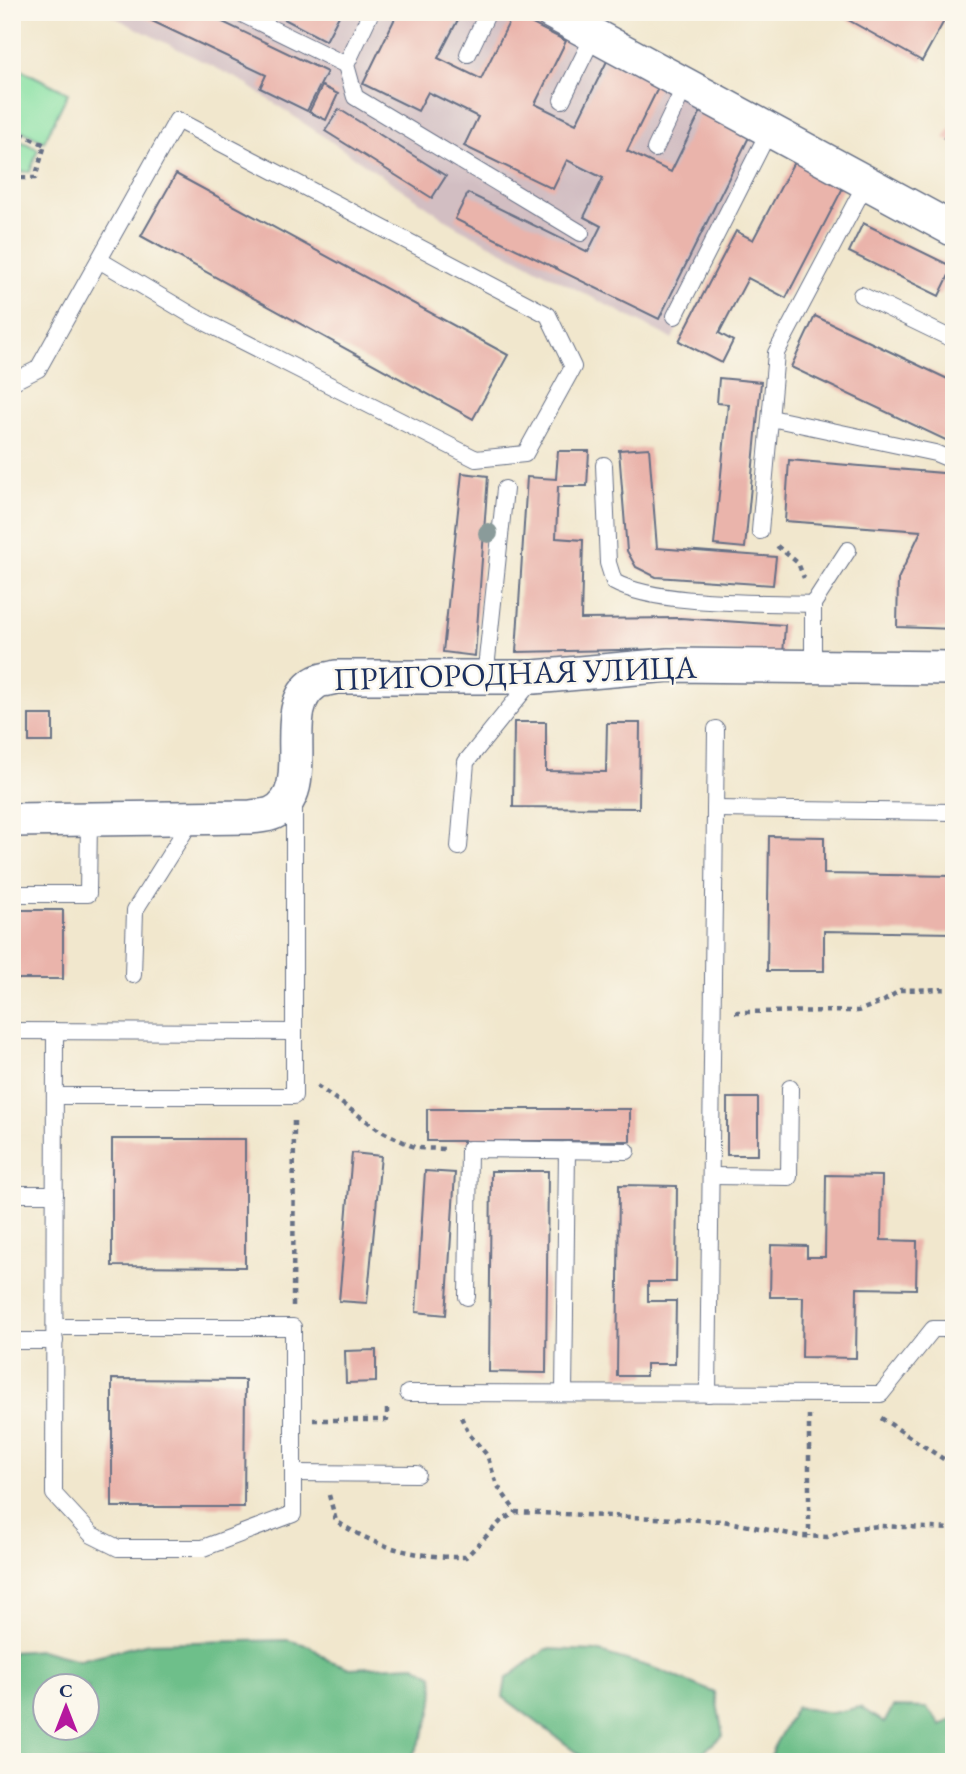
<svg xmlns="http://www.w3.org/2000/svg" width="966" height="1774" font-family="'EB Garamond',serif">
<rect width="100%" height="100%" fill="#fbf7ec"/>
<filter id="ink" filterUnits="userSpaceOnUse"><feTurbulence type="fractalNoise" baseFrequency=".0143" numOctaves="2"/><feDisplacementMap in="SourceGraphic" scale="14" xChannelSelector="R" yChannelSelector="G"/><feConvolveMatrix kernelMatrix="1 2 1 2 8 2 1 2 1" color-interpolation-filters="sRGB"/></filter>
<filter id="wash" filterUnits="userSpaceOnUse"><feTurbulence type="fractalNoise" baseFrequency=".00686" numOctaves="4" result="noise"/><feDisplacementMap in="SourceGraphic" scale="28" xChannelSelector="R" yChannelSelector="G"/><feGaussianBlur stdDeviation="1.57" result="paint"/><feColorMatrix in="noise" values="0 0 0 0 0 0 0 0 0 0 0 0 0 0 0 0 0 1.4 0 .05"/><feComposite in="paint" operator="in"/></filter>
<g filter="url(#wash)">
<rect width="100%" height="100%" fill="#f1e7cd"/>
<path fill="#d2bec2" d="M104 12H563L776 125 672 339 459 228 240 80Z"/>
<g fill="#89e1a4" stroke="#528881" stroke-width="2">
<path d="M12 65 68 93 44 142 12 126Z"/>
<path d="M12 137 38 149 30 172 12 171Z"/>
</g>
<g fill="#6ebf8a" stroke="#447774" stroke-width="2" fill-rule="evenodd">
<path d="M287 1640 310 1646 328 1660 350 1668 415 1665 433 1676C437 1710 425 1733 409 1762H12V1652L40 1650 79 1660 149 1643ZM46 1686H88V1728H46Z"/>
<path d="M546 1649 596 1651 657 1669 715 1693 723 1735 702 1753 684 1762H590L503 1697 506 1679Z"/>
<path d="M796 1707 832 1713 860 1707 884 1723 893 1707 927 1708 941 1726 954 1718V1762H770L772 1750Z"/>
</g>
<g id="blocks">
<g fill="#eab4ab">
<path d="M133 12H202L327 72 307 111 260 88 266 75Z"/>
<path d="M271 12H341L326 41Z"/>
<path d="M398 12H462L438 58 481 79 513 14 566 41 535 104 576 124 607 61 659 86 627 151 671 172 703 107 752 131 659 319 455 219 468 193 588 252 601 226 584 217 603 178 567 160 553 189 464 146 478 117 428 92 418 111 363 84Z"/>
<path d="M834 12H949L922 61Z"/>
<path d="M322 86 338 94 326 120 309 112Z"/>
<path d="M339 109 446 176 432 198 325 131Z"/>
<path d="M954 121V144L944 138Z"/>
<path d="M797 156 846 182 786 298 748 278 719 333 733 341 722 363 679 341 736 231 753 240Z"/>
<path d="M176 174 508 355 473 419 141 236Z"/>
<path d="M863 223 953 267 939 296 849 252Z"/>
<path d="M815 316 954 382V444L791 367Z"/>
<path d="M719 378 761 382 745 548 714 545 728 404 717 403Z"/>
<path d="M649 448 657 548 776 557 773 585 656 577 636 567 627 551 619 450Z"/>
<path d="M558 451H589L587 486H558L556 538 583 540 581 619 680 618 785 625 783 655 671 649 516 652 527 477 556 479Z"/>
<path d="M789 460 954 474V629L897 627 898 579 921 531 785 521Z"/>
<path d="M462 473 488 476 475 656 443 652Z"/>
<rect x="29" y="715" width="24" height="27"/>
<path d="M514 722H546V771L606 772 607 723H640L639 808 513 807Z"/>
<path d="M769 836 824 837V874L954 876V933L824 931V971H767Z"/>
<rect x="12" y="910" width="51" height="69"/>
<rect x="727" y="1098" width="31" height="57"/>
<rect x="427" y="1109" width="203" height="32"/>
<path d="M112 1139H245V1267L112 1266Z"/>
<path d="M352 1153 381 1156 367 1303 339 1301Z"/>
<path d="M425 1171 455 1173 446 1315 416 1312Z"/>
<path d="M491 1171H548L546 1373 489 1372Z"/>
<path d="M826 1175 882 1176 881 1240 917 1241 916 1289 857 1288 856 1358 802 1357 803 1297H770L771 1245 807 1246V1257H825Z"/>
<path d="M619 1185 677 1186 676 1282H648V1301H676L675 1364H646V1376H617Z"/>
<path d="M376 1350V1382L346 1383 345 1351Z"/>
<path d="M112 1379 245 1380 244 1507H112Z"/>
</g>
</g>
</g>
<g filter="url(#ink)">
<use href="#blocks" fill-opacity="0" stroke="#666f85" stroke-width="2"/>
<g fill="none" stroke-linecap="round" stroke-linejoin="round">
<defs>
<g id="service">
<path d="M238 12 346 65"/>
<path d="M371 12 346 65 355 97 581 233"/>
<path d="M468 54 488 12"/>
<path d="M562 100 594 35"/>
<path d="M655 149 685 86"/>
<path d="M861 295 954 340"/>
<path d="M675 316 769 131"/>
<path d="M12 382 38 369 177 120 548 315 573 367 525 454 476 459 195 317 99 260"/>
<path d="M771 418 935 453 954 461"/>
<path d="M604 465 608 563 614 582C658 606 761 602 813 604"/>
<path d="M760 531 776 353 866 183"/>
<path d="M813 667V604L848 550"/>
<path d="M485 678 505 489"/>
<path d="M715 809 954 812"/>
<path d="M459 847 466 762 533 679"/>
<path d="M12 894H88L89 819"/>
<path d="M133 975 135 910 193 818"/>
<path d="M12 1031 294 1032"/>
<path d="M55 1096H294V799"/>
<path d="M711 1176 789 1177 790 1088"/>
<path d="M12 1194H55"/>
<path d="M467 1297 469 1149 627 1151"/>
<path d="M55 1327H293V1514L203 1548H118L92 1535 54 1494C55 1340 55 1186 55 1031"/>
<path d="M12 1341H55"/>
<path d="M408 1393 881 1394 933 1329H954"/>
<path d="M564 1393 567 1150"/>
<path d="M708 1394 716 729"/>
<path d="M293 1473 417 1474"/>
</g>
<g id="minor">
<path d="M551 12 954 230"/>
<path d="M12 820 251 817C257 816 267 816 273 813 319 791 274 709 315 683 320 679 330 679 336 677H534L669 665 954 668"/>
</g>
</defs>
<use href="#service" stroke="#666f85" stroke-width="18"/>
<use href="#minor" stroke="#666f85" stroke-width="36"/>
<g stroke="#666f85" stroke-width="4.5" stroke-dasharray="5 5" stroke-linecap="butt">
<path d="M12 129 45 145 35 178H12"/>
<path d="M777 546 798 563 804 578"/>
<path d="M735 1012 858 1011 884 1001 900 990 954 989"/>
<path d="M317 1086 381 1131 416 1148 447 1149"/>
<path d="M293 1306 294 1118"/>
<path d="M809 1415V1536"/>
<path d="M461 1417 469 1434 487 1455 497 1485 516 1512 723 1521 800 1536 827 1537 854 1528 880 1526 954 1529"/>
<path d="M881 1418 954 1466"/>
<path d="M313 1420H387V1404"/>
<path d="M329 1495 336 1521C377 1548 417 1558 466 1557L501 1521 516 1512"/>
</g>
<use href="#service" stroke="#fff" stroke-width="16"/>
<use href="#minor" stroke="#fff" stroke-width="33"/>
</g>
<circle fill="#8a9b9a" cx="488" cy="533" r="10"/>
</g>
<g text-anchor="middle" stroke-width="5" stroke-linejoin="round" paint-order="stroke">
<g font-size="32" fill="#1b2f5e" stroke="#fbf7ec">
<text transform="translate(515 673) rotate(-2)" y="11">ПРИГОРОДНАЯ УЛИЦА</text>
</g>
</g>
<rect width="966" height="1774" fill="none" stroke="#fbf7ec" stroke-width="42"/>
<g transform="translate(66 1707)"><circle r="33" fill="#fbf7ec" stroke="#a1a7b3" stroke-width="2"/>
<path d="M0-5L12 26L0 18L-12 26Z" fill="#b5179e"/>
<text y="-10" font-size="19" font-weight="bold" text-anchor="middle" fill="#1b2f5e">С</text>
</g>
</svg>
